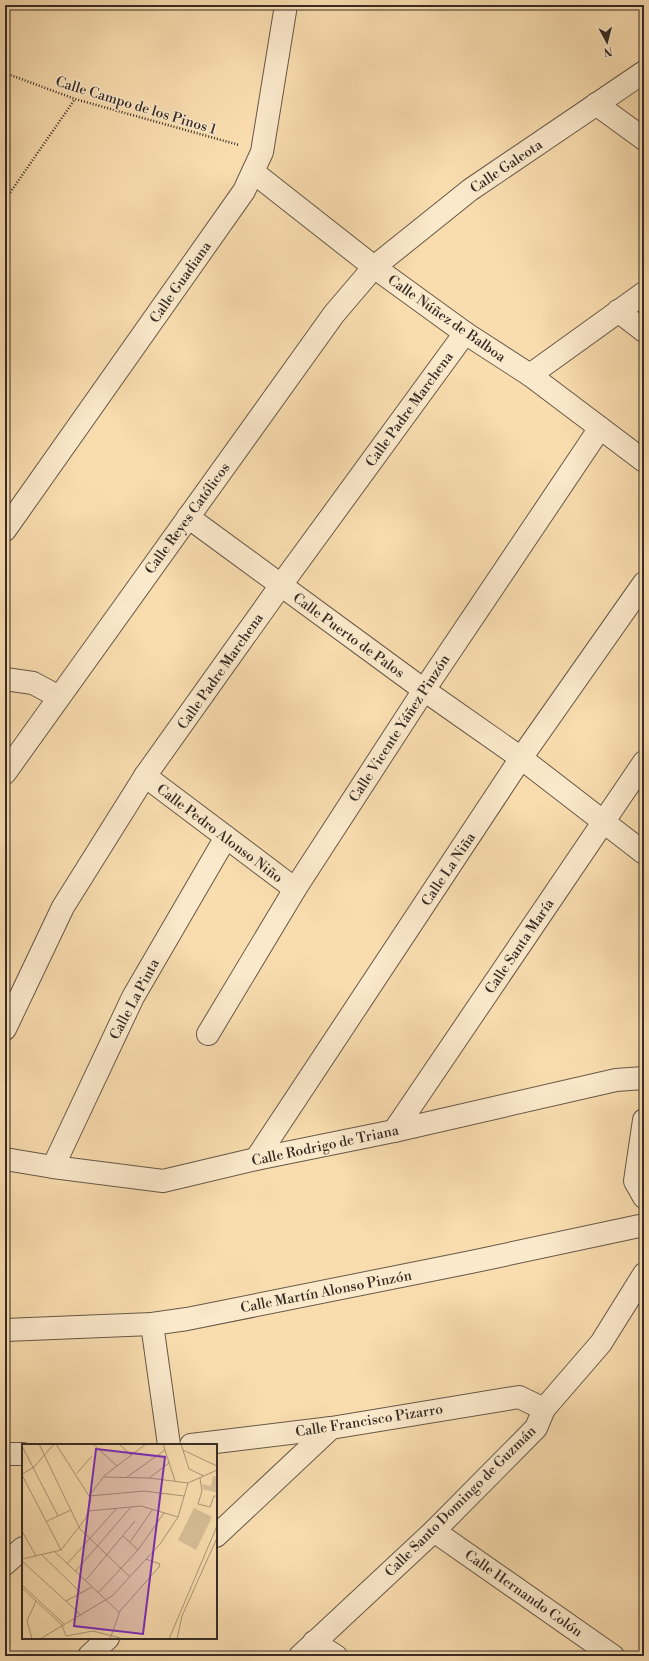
<svg xmlns="http://www.w3.org/2000/svg" width="649" height="1661" font-family="'Libre Bodoni',serif">
<rect width="100%" height="100%" fill="#f9ddaf"/>
<filter id="stains"><feTurbulence type="fractalNoise" baseFrequency=".005" numOctaves="4"/><feColorMatrix values="0 0 0 0 .2 0 0 0 0 .09 0 0 0 0 .02 0 0 0 .5 -.17"/></filter>
<radialGradient id="worn" r=".72"><stop offset=".6" stop-color="#630" stop-opacity="0"/><stop offset="1" stop-color="#630" stop-opacity=".3"/></radialGradient>
<g fill="none" stroke-linecap="round" stroke-linejoin="round">
<defs>
<g id="minor">
<path d="M596 104 644 139"/>
<path d="M253 172 374 267 465 333 530 375 644 461"/>
<path d="M618 311 644 331"/>
<path d="M530 375 644 293"/>
<path d="M188 517 424 690 521 758 644 853"/>
<path d="M5 530 244 191 262 152 286 5"/>
<path d="M5 679 33 683 59 697"/>
<path d="M5 773 334 314 374 267 470 190 644 72"/>
<path d="M145 776 295 889"/>
<path d="M5 1029 63 907 145 776 281 585 465 333"/>
<path d="M208 1034 295 889 424 690 600 428"/>
<path d="M644 1120 635 1181 644 1197"/>
<path d="M394 1131 644 762"/>
<path d="M5 1159 53 1167 163 1181 256 1159 394 1131 616 1080 644 1078"/>
<path d="M256 1159 521 758 644 583"/>
<path d="M53 1167 133 997 226 837"/>
<path d="M152 1324 169 1445"/>
<path d="M5 1330 152 1324 187 1319 471 1262 644 1225"/>
<path d="M191 1445 331 1428 519 1397 544 1409"/>
<path d="M5 1454H23"/>
<path d="M434 1531 613 1656"/>
<path d="M216 1536 331 1428"/>
<path d="M5 1564 23 1548"/>
<path d="M314 1642 336 1656"/>
<path d="M89 1656 108 1638"/>
<path d="M300 1656 434 1531 536 1428 544 1409 601 1343 644 1274"/>
</g>
</defs>
<use href="#minor" stroke="#675848" stroke-width="24"/>
<g stroke="#362b25" stroke-width="2.5" stroke-dasharray="1 2" stroke-linecap="butt">
<path d="M5 73 75 99 239 145"/>
<path d="M5 200 75 99"/>
</g>
<use href="#minor" stroke="#fbe9cb" stroke-width="22"/>
</g>
<g text-anchor="middle" stroke-width="3" stroke-linejoin="round" paint-order="stroke">
<g font-size="14" fill="#362b25" stroke="#fbe9cb">
<text transform="translate(136 105) rotate(17)" y="5">Calle Campo de los Pinos 1</text>
<text transform="translate(506 166) rotate(-34)" y="5">Calle Galeota</text>
<text transform="translate(180 282) rotate(-55)" y="5">Calle Guadiana</text>
<text transform="translate(447 318) rotate(35)" y="5">Calle Núñez de Balboa</text>
<text transform="translate(409 409) rotate(-54)" y="5">Calle Padre Marchena</text>
<text transform="translate(187 518) rotate(-54)" y="5">Calle Reyes Católicos</text>
<text transform="translate(349 635) rotate(36)" y="5">Calle Puerto de Palos</text>
<text transform="translate(220 671) rotate(-55)" y="5">Calle Padre Marchena</text>
<text transform="translate(399 728) rotate(-57)" y="5">Calle Vicente Yáñez Pinzón</text>
<text transform="translate(220 833) rotate(37)" y="5">Calle Pedro Alonso Niño</text>
<text transform="translate(448 869) rotate(-56)" y="5">Calle La Niña</text>
<text transform="translate(519 946) rotate(-56)" y="5">Calle Santa María</text>
<text transform="translate(134 999) rotate(-62)" y="5">Calle La Pinta</text>
<text transform="translate(325 1145) rotate(-12)" y="5">Calle Rodrigo de Triana</text>
<text transform="translate(326 1291) rotate(-11)" y="5">Calle Martín Alonso Pinzón</text>
<text transform="translate(369 1420) rotate(-9)" y="5">Calle Francisco Pizarro</text>
<text transform="translate(460 1501) rotate(-45)" y="5">Calle Santo Domingo de Guzmán</text>
<text transform="translate(524 1593) rotate(35)" y="5">Calle Hernando Colón</text>
</g>
</g>
<g transform="translate(22 1444)">
<rect width="195" height="195" fill="#f9ddaf"/>
<path d="M172 64 190 73 174 106 156 96Z" fill="#d8bf98"/>
<path d="M191 32 195 33V49L181 45 180 40 189 42Z" fill="#d8bf98"/>
<path fill="none" stroke="#ab9678" stroke-width="1" d="M17 0 58 85 108 133M71 0 95 22M97 0 109 11M124 0 83 31 67 52 122 47 162 52M141 0 153 37M159 0 167 25 182 32M0 2 36 72M161 6 195 22M55 29 70 12M0 30 12 23 32 0M0 31 39 106M82 33 127 34 166 39M105 33 143 6M127 34 147 19M178 34 180 47 176 60 188 63 192 52H194M166 39 195 26M66 67 119 62 156 73M25 77 49 66M0 87 14 112M101 92 116 106M108 98 131 65M33 108 97 168M20 111 59 149M0 115 39 106 64 74 69 56 67 52 34 0M0 117 59 171M45 120 94 65M53 128 109 63M63 137 113 77M0 141 42 180M0 144 40 181 44 192 71 187 102 195M76 149 116 106 142 69M44 157 70 143M10 195 5 177 14 157M18 195 90 152 138 100 156 73 166 39M88 195 98 167 137 123 138 120 124 115M147 195 195 82M155 195 160 172 195 94"/>
<path fill="#7b2cbf" fill-opacity="0.15" stroke="#7b2cbf" stroke-width="2" d="M74 5 143 13 121 190 52 182Z"/>
<rect width="195" height="195" fill="none" stroke="#362b25" stroke-width="2"/>
</g>
<rect width="649" height="1661" fill="none" stroke="#f9ddaf" stroke-width="20"/>
<rect x="6" y="6" width="637" height="1649" fill="none" stroke="#362b25" stroke-width="2"/>
<rect x="10" y="10" width="629" height="1641" fill="none" stroke="#362b25"/>
<g transform="translate(607 42) rotate(173)" stroke="#fbe9cb" stroke-width="3" paint-order="stroke">
<path d="M0-3L7 15L0 10L-7 15Z" fill="#362b25"/>
<text y="-6" font-size="11" font-weight="bold" text-anchor="middle" fill="#362b25">N</text>
</g>
<rect width="100%" height="100%" filter="url(#stains)"/>
<rect width="100%" height="100%" fill="url(#worn)"/>
</svg>
